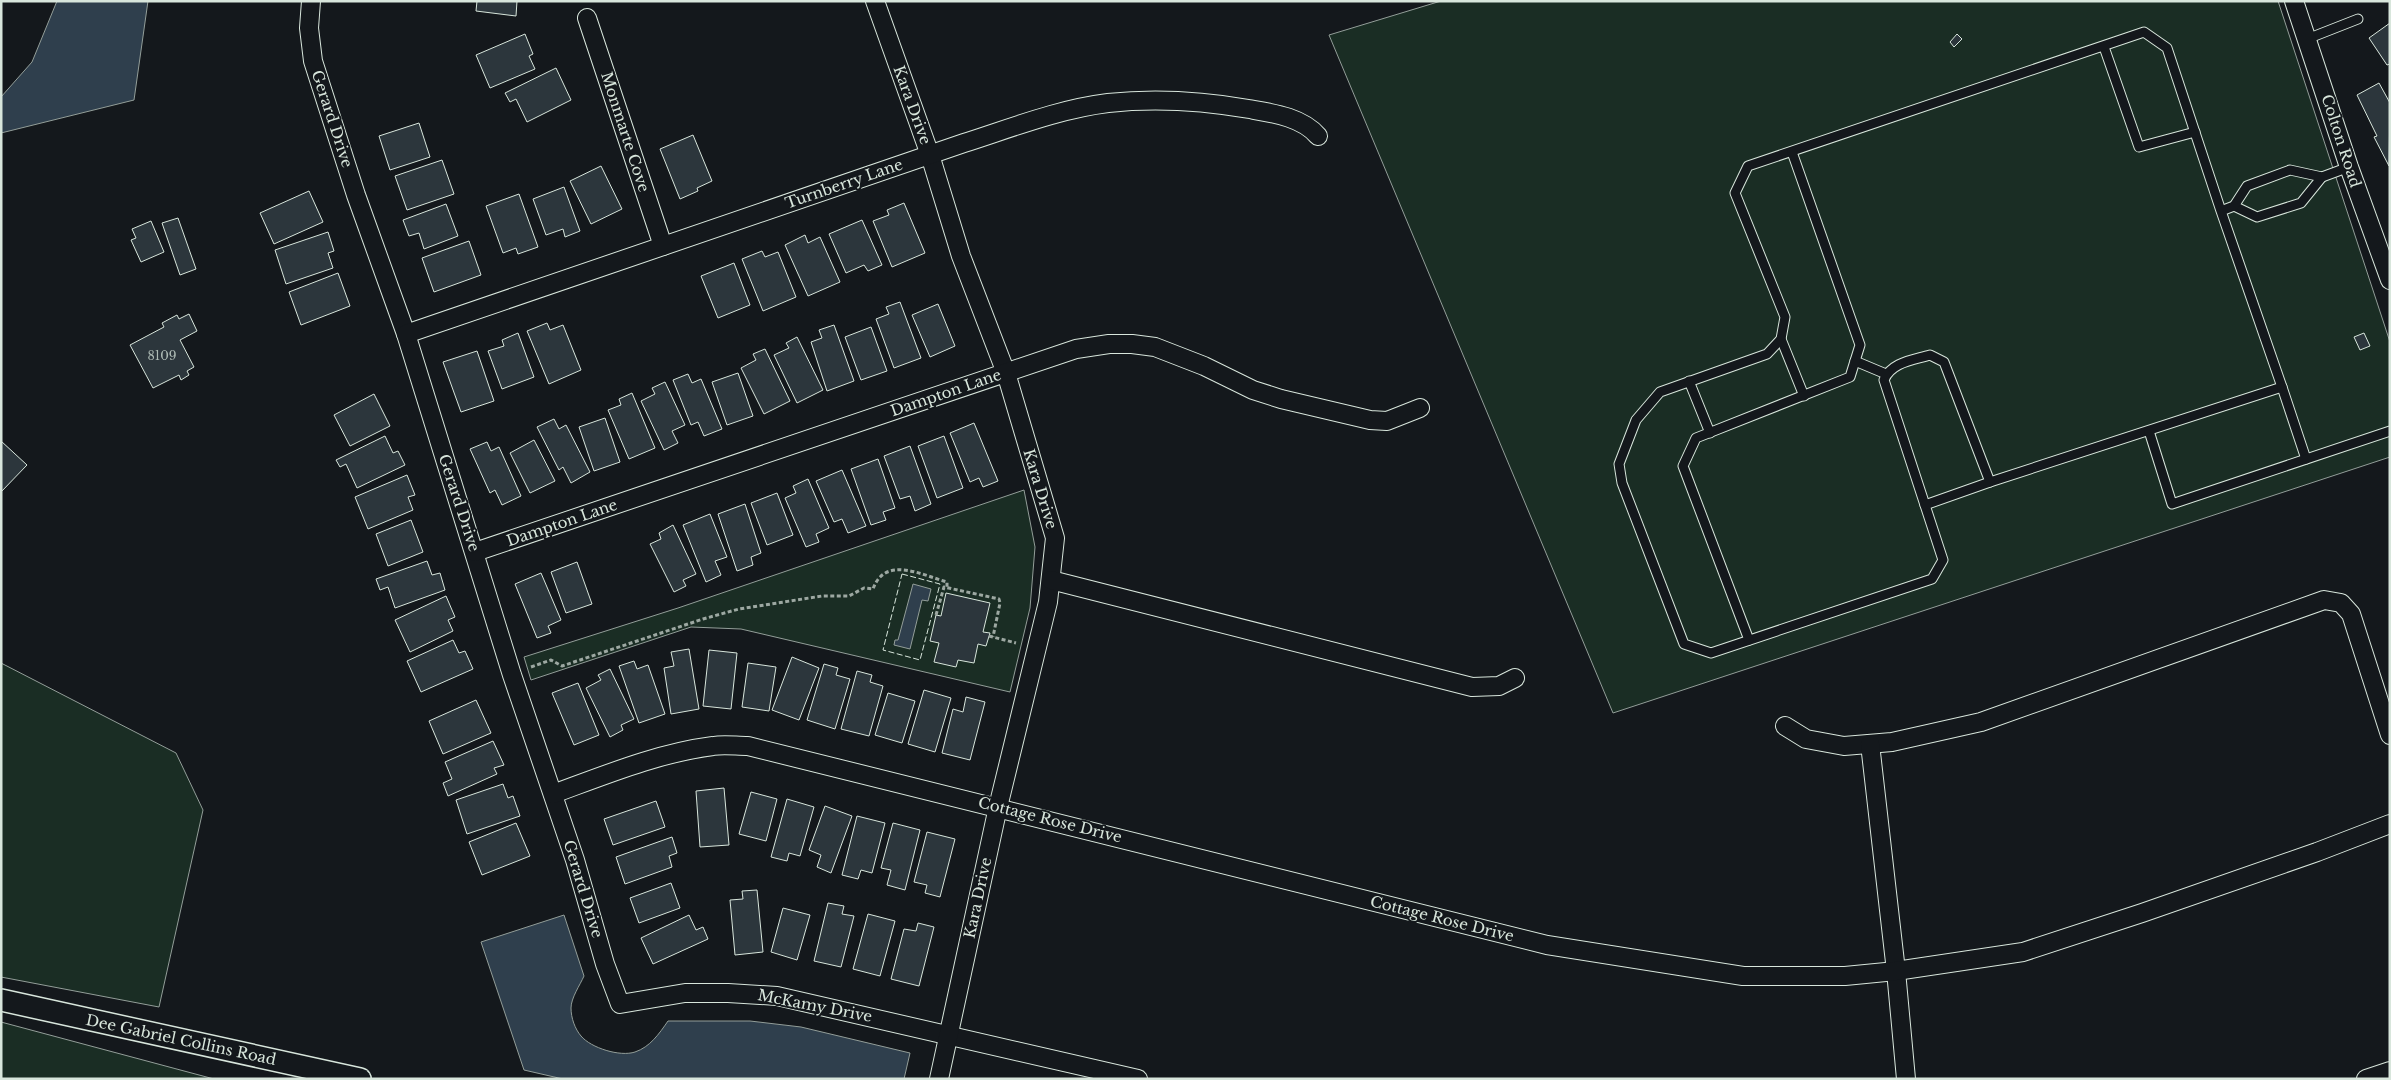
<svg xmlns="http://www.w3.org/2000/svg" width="2391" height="1080" font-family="'Libre Baskerville',serif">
<rect width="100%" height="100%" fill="#14181c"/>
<g fill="#1a2d24" stroke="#939e99">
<path d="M1441 1H2278L2390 342V457L1613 713 1329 35Z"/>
<path d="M1024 490 1035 547 1030 608 1010 692 741 629 691 627 531 680 524 657 678 608Z"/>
<path d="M1 663 176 753 203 810 159 1007 1 977Z"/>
<path d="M1 1022 214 1079H1Z"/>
</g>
<g fill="#2f3f4d" stroke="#939e99">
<path d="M57 1H148L134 100 1 133V97L32 62Z"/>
<path d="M913 584 931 589 928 601 922 600 910 649 894 645 895 640H898Z"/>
<path d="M564 915 584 976C580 985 571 998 571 1008 571 1018 575 1029 581 1036 591 1048 620 1057 635 1052 650 1047 659 1034 668 1021H750L801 1027 910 1053 904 1079H563L524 1070 481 942Z"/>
</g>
<g fill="#2c363c" stroke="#d8e6dc">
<path d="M477 1H524H517L516 16 476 11Z"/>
<path d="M2390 23V64L2387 65 2369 38Z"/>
<path d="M525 34 533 54 529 56 535 69 490 88 476 55Z"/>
<path d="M1957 34 1962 39 1954 47 1950 42Z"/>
<path d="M556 68 571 100 527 122 516 99 510 102 505 93Z"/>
<path d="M2379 83 2390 103 2389 166 2374 137 2377 136 2357 95Z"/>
<path d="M419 123 430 157 390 170 379 136Z"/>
<path d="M693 135 712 181 697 188 698 191 680 199 660 149Z"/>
<path d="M442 160 454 194 407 210 395 176Z"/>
<path d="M601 166 622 209 591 224 570 181Z"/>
<path d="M564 187 580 231 565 237 563 229 546 235 533 199Z"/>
<path d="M309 191 323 222 274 244 260 213Z"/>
<path d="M519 194 538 247 518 254 516 248 503 253 486 206Z"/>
<path d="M904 203 925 253 892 267 873 221 889 215 887 210Z"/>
<path d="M446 204 458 236 424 249 419 233 409 236 403 220Z"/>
<path d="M178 218 196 269 180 275 162 223Z"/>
<path d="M862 220 882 265 868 271 864 265 846 273 829 234Z"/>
<path d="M151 221 164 252 141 262 131 240 136 238 132 229Z"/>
<path d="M328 232 334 251 328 253 333 268 286 284 275 250Z"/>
<path d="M805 235 808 243 820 237 840 282 808 296 785 245Z"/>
<path d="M469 241 481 275 434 292 422 258Z"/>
<path d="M762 251 765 257 778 252 796 297 763 311 742 259Z"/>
<path d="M734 263 750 305 718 318 701 276Z"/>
<path d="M338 273 350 306 301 325 289 292Z"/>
<path d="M900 302 921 358 894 368 876 319 889 314 886 307Z"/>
<path d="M938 304 955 346 930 357 912 315Z"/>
<path d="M189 314 197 331 180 340 194 367 187 371 189 375 181 380 179 375 153 388 130 345 164 327 162 323 177 315 179 319Z"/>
<path d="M547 323 550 330 563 325 581 370 549 384 527 331Z"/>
<path d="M834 325 854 381 827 391 811 342 822 338 819 330Z"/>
<path d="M871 327 887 371 861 380 845 337Z"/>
<path d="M518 333 534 377 502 389 488 351 504 346 502 340Z"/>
<path d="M2364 333 2370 346 2360 350 2354 337Z"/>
<path d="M797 337 823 390 797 403 774 355 789 348 786 343Z"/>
<path d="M765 349 790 401 764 414 741 368 756 360 753 354Z"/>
<path d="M477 351 494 401 461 412 443 362Z"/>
<path d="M738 373 753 416 727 425 712 382Z"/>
<path d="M688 374 692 383 701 379 722 429 704 436 698 422 691 425 673 380Z"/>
<path d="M665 382 685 425 672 431 678 443 664 450 641 401 655 394 652 388Z"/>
<path d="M632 393 655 448 629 459 608 410 621 405 619 399Z"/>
<path d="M374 394 390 426 350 446 334 415Z"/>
<path d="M605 418 620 462 594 471 579 427Z"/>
<path d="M554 419 559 429 566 425 590 472 571 483 563 467 559 470 537 427Z"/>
<path d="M974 423 998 481 983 487 979 478 970 482 950 433Z"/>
<path d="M385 436 393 453 398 451 405 465 357 488 346 464 340 467 336 460Z"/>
<path d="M944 436 963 488 937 498 918 446Z"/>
<path d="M534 440 555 481 530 493 510 453Z"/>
<path d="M1 441 27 465 1 492Z"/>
<path d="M487 442 491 451 499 447 521 496 502 505 495 490 490 493 470 449Z"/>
<path d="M910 446 931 504 915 511 910 496 900 499 884 456Z"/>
<path d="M878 459 895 508 883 512 886 520 871 525 851 469Z"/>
<path d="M842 470 866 526 848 533 842 519 834 522 816 481Z"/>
<path d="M407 475 415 495 408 497 413 510 368 529 355 497Z"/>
<path d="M808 479 829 528 816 534 819 542 806 547 785 498 796 493 793 486Z"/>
<path d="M777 493 793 535 767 545 751 503Z"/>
<path d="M745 504 761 553 751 557 753 565 737 571 718 514Z"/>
<path d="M710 514 727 557 715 561 721 575 706 582 683 525Z"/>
<path d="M411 520 423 552 388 566 376 534Z"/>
<path d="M673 525 696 574 683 580 686 586 674 592 650 544 661 539 659 533Z"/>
<path d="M427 561 432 575 440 573 445 590 395 608 388 587 380 590 376 579Z"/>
<path d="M577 562 592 604 566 613 551 572Z"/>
<path d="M541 573 561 620 548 626 551 633 537 638 515 584Z"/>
<path d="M946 593 990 603 983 632 990 633 986 646 978 644 974 663 958 660 956 667 934 662 939 643 930 641 936 615 941 616Z"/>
<path d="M446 596 455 617 448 620 453 631 410 652 395 620Z"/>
<path d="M453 640 459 653 465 651 473 669 421 692 407 661Z"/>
<path d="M689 649 699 709 671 714 664 668 674 666 671 652Z"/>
<path d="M709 650 737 653 731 709 703 706Z"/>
<path d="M792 657 819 668 799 720 772 710Z"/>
<path d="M634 661 637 669 648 665 665 714 639 723 619 666Z"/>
<path d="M748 663 776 667 769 711 742 707Z"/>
<path d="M824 664 838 668 836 675 850 679 835 729 807 720Z"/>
<path d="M610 669 634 719 621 725 623 730 610 737 586 688 601 680 598 675Z"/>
<path d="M857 671 872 675 870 682 883 686 869 736 841 729Z"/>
<path d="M578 683 599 735 574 745 552 693Z"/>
<path d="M924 690 951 698 935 752 908 744Z"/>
<path d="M888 693 915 701 902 743 875 735Z"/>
<path d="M966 697 985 702 970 760 942 753 953 709 963 712Z"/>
<path d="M476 700 491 733 443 754 429 721Z"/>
<path d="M493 741 504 765 494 768 497 774 448 796 443 783 452 779 445 762Z"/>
<path d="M503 784 508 798 513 796 520 816 467 834 456 800Z"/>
<path d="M724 788 729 845 700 847 696 791Z"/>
<path d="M751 792 777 799 766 841 739 834Z"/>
<path d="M787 799 814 807 800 856 789 853 787 861 771 857Z"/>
<path d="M656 801 665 827 613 845 604 819Z"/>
<path d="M825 806 852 816 831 873 817 867 821 855 809 850Z"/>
<path d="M857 816 885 823 872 873 861 870 858 879 842 875Z"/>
<path d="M516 823 530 856 482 875 469 842Z"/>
<path d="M893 823 920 830 905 890 887 885 891 870 881 868Z"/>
<path d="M927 832 955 839 940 897 925 893 927 885 914 882Z"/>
<path d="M672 837 677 853 669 856 672 867 625 884 616 857Z"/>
<path d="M671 883 680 908 639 923 630 898Z"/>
<path d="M757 890 763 952 735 955 730 900 743 899 742 891Z"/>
<path d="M828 903 844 906 842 914 854 916 841 967 814 961Z"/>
<path d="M783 908 810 915 797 960 771 952Z"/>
<path d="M868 914 895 921 880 976 853 969Z"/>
<path d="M689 915 696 930 703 927 708 939 653 964 641 938Z"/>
<path d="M918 923 934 927 919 986 891 979 904 929 916 931Z"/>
</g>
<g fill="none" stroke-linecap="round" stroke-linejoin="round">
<defs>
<g id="service">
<path d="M2307 39 2358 19"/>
<path d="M2104 47 2139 147 2195 132"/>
<path d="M2234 206 2257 217 2301 203 2322 177"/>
<path d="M2221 211 2282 387 1990 482 1944 362 1930 355C1914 360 1891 362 1884 380L1943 560 1932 579 1711 653 1684 644 1622 483 1619 464 1636 420 1660 392 1767 354 1781 339 1785 317 1735 193 1748 166 2144 32 2167 48 2221 211 2234 206 2247 186 2290 170 2322 177 2349 167"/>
<path d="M1781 339 1804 396"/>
<path d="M1855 361 1886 374"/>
<path d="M1689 381 1710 433"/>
<path d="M2282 387 2306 459"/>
<path d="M2149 431 2172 504 2390 431"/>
<path d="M1925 505 1990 482"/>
<path d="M1749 640 1683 466 1696 438 1850 377 1860 345 1792 152"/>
</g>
<g id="minor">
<path d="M311 1 309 28 313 61 356 195 406 334 512 675 575 860 605 964 620 1004 685 993H728L777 996 1138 1079"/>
<path d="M875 1 930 155 961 256 1006 373 1055 538 1048 602 998 807 939 1079"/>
<path d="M2294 1 2349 167 2390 280"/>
<path d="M587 18 663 246"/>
<path d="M406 334 964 143C1011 128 1059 109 1108 103 1154 98 1203 101 1249 109 1272 113 1302 117 1318 136"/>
<path d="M475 552 1076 349 1109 344H1132L1155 347 1204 366 1253 390 1281 399 1370 420 1387 421 1420 408"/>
<path d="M1051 580 1472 687 1499 686 1515 678"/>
<path d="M1785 726 1806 739 1844 746 1892 742 1981 722 2324 600 2341 603 2351 614 2390 735"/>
<path d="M1870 744 1896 971 1906 1079"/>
<path d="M553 794C605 775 658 753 713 746 724 744 736 746 748 746L1547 945 1743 976H1845L1896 971 2023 952 2142 913 2317 852 2390 824"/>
<path d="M2366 1079 2390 1071"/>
</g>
<path id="tertiary" d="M1 1000 360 1079"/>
</defs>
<use href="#service" stroke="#d8e6dc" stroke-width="11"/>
<use href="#minor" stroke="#d8e6dc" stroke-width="20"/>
<use href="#tertiary" stroke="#d8e6dc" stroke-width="24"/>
<g stroke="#9da8a2" stroke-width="3" stroke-dasharray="4 2.5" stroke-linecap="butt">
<path d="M936 615 944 587 999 599 1000 603 993 637"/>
<path d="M989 636 1016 643"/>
<path d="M531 667 551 660 562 666 703 619 739 609 822 596H849L864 588 873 589C885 555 922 575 947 582V587"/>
</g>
<use href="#service" stroke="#14181c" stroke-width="9"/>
<use href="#minor" stroke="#14181c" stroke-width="18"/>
<use href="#tertiary" stroke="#14181c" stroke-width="21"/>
<path stroke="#d8e6dc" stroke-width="1" stroke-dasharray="6 2.5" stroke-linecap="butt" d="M902 574 940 584 920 660 883 650Z"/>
</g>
<g text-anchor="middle" stroke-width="4" stroke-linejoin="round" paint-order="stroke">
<g font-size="12" fill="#adbab4">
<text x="162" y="360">8109</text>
</g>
<g font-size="15" fill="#d8e6dc" stroke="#14181c">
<text transform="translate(912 105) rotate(70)" y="5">Kara Drive</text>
<text transform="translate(332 119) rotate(72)" y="5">Gerard Drive</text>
<text transform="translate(625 132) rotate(72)" y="5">Monmarte Cove</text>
<text transform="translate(2341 141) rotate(72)" y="5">Colton Road</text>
<text transform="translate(844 184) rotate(-19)" y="5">Turnberry Lane</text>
<text transform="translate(946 393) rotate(-19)" y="5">Dampton Lane</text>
<text transform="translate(1040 489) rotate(73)" y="5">Kara Drive</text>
<text transform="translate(459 503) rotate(72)" y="5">Gerard Drive</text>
<text transform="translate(562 523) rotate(-19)" y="5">Dampton Lane</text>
<text transform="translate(1050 820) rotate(14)" y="5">Cottage Rose Drive</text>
<text transform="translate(583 889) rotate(73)" y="5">Gerard Drive</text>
<text transform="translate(978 898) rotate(-78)" y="5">Kara Drive</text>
<text transform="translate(1442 919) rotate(14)" y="5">Cottage Rose Drive</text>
<text transform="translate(815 1006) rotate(11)" y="5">McKamy Drive</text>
<text transform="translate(181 1040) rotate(12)" y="5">Dee Gabriel Collins Road</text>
</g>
</g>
<rect width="2391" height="1080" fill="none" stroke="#d8e6dc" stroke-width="5"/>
</svg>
